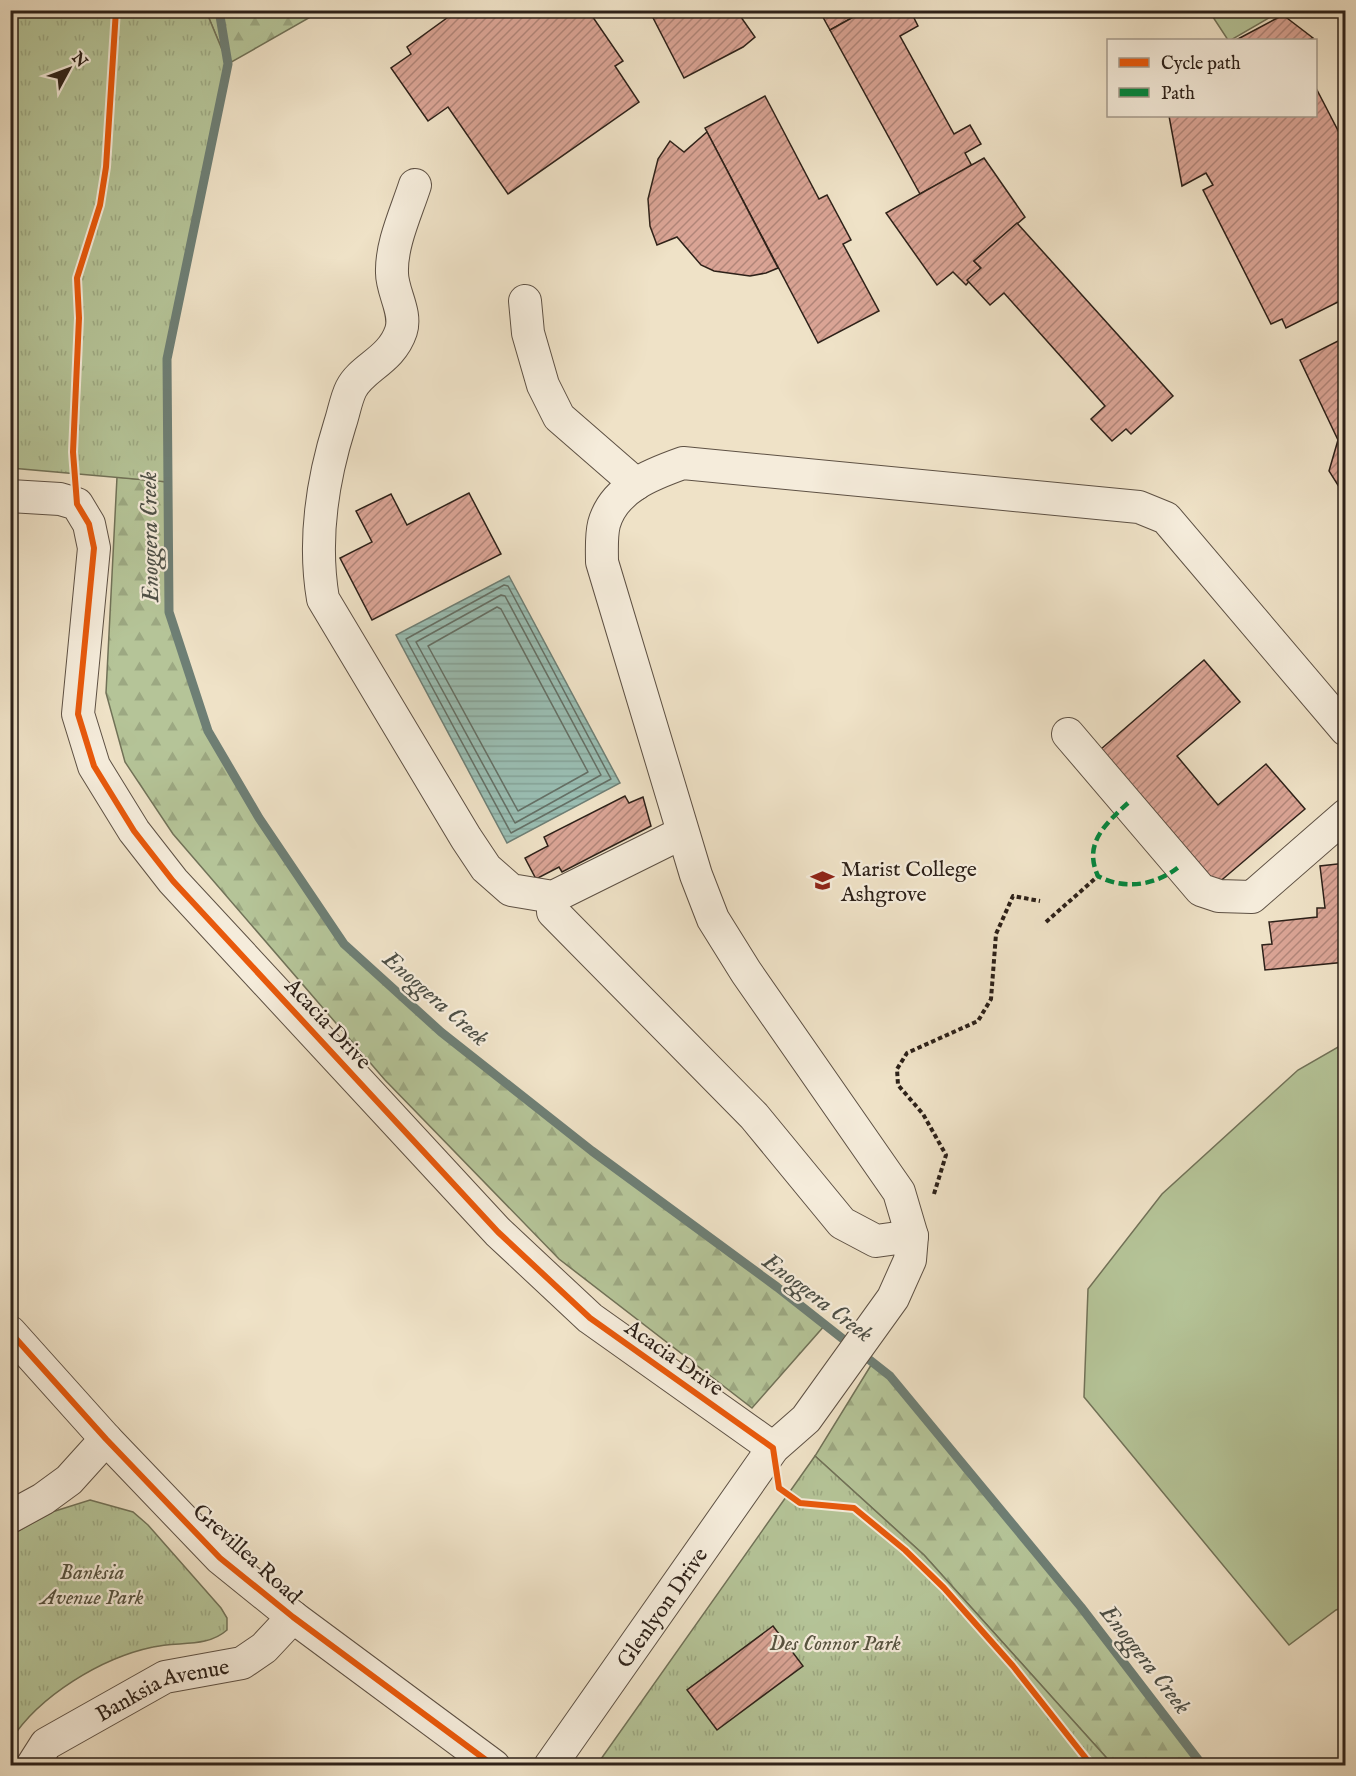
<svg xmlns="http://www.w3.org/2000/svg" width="1356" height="1776" font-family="'IM FELL English',serif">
<defs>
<pattern id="forest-firs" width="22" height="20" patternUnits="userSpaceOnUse" patternTransform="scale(1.5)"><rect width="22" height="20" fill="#b5c498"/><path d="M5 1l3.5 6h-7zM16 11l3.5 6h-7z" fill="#9ca882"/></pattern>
<pattern id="park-tufts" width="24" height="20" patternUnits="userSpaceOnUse" patternTransform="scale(1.5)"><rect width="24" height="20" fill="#b5c498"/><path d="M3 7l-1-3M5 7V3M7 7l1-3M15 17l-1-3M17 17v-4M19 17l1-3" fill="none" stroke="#9ca882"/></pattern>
<pattern id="water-rules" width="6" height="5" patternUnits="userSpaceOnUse" patternTransform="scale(1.5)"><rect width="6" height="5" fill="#9abeb3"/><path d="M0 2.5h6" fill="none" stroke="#85a399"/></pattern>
<pattern id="building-hatch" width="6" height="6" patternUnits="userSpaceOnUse" patternTransform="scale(1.5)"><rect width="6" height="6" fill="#daa495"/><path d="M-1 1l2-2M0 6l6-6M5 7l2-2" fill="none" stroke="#b18579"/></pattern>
</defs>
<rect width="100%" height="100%" fill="#efe2c7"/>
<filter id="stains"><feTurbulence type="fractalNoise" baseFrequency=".00333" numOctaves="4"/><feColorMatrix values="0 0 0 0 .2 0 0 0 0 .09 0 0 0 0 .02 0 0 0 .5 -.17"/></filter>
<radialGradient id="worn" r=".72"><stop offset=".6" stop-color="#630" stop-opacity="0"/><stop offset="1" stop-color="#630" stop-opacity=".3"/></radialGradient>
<g fill="#b5c498" stroke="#717258" stroke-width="1.5">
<path d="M1209 11H1281L1231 40H1228Z"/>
<path d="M1345 1043V1607L1336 1610 1289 1645 1084 1397 1088 1289 1162 1194 1298 1070Z"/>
</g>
<g fill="url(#forest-firs)" stroke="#717258" stroke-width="1.5">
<path d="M206 11H321L228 64Z"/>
<path d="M117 477 168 482 169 611 208 731 259 818 344 944 441 1032 592 1151 825 1325 752 1408 559 1259 385 1080 173 834 125 762 106 693Z"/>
<path d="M873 1362 890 1376 1081 1607 1203 1765H1113L924 1555 815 1456Z"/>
</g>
<g fill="url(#park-tufts)" stroke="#717258" stroke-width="1.5">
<path d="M10 11H206L228 64 167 359 168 482 11 468Z"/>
<path d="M815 1456 924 1555 1113 1765 596 1766Z"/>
<path d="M90 1500 133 1512 148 1525 221 1608 227 1618V1630C207 1648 178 1641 153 1647 101 1658 39 1696 11 1740V1535L52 1512Z"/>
</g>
<path fill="url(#water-rules)" stroke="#6e7f75" stroke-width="1.5" d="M509 576 620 783 507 843 396 635Z"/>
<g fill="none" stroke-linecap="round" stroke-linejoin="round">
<g stroke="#647066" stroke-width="1.5">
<path d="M504 585 508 586 611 779 511 833 406 639Z"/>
<path d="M501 595 505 596 601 775 515 823 416 642Z"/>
<path d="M497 607 501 609 588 772 518 811 428 646Z"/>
</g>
<path stroke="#6e7f75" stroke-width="9" d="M219 10 228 64 167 359 169 612 208 731 259 818 344 944 441 1032 592 1151 777 1287 890 1376 1081 1607 1203 1766"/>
</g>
<g fill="url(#building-hatch)" stroke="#2d2119" stroke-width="1.5">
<path d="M458 10H588L623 61 615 66 639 102 508 194 448 107 428 121 391 68 411 54 407 47Z"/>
<path d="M736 10 755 37 743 47 684 78 649 10Z"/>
<path d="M819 10H866L830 30Z"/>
<path d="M866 10H885L889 16 899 10H910L918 26 900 36 954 134 970 125 981 144 965 153 972 166 920 194 830 30Z"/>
<path d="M1283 15 1313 38 1307 40H1236Z"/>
<path d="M1316 88 1346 146V298L1286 328 1282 319 1271 324 1203 190 1213 185 1206 173 1182 186 1169 116H1316Z"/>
<path d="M765 96 819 199 827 195 851 240 843 244 879 311 818 343 705 128Z"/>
<path d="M707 132 778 268 766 273 750 276 714 271 701 265 677 237 657 245 650 226 648 199 658 159 670 141 684 152Z"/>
<path d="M984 158 1025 217 974 261 981 268 966 285 953 272 937 285 886 213Z"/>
<path d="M1017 223 1173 396 1131 434 1126 429 1112 441 1091 419 1105 406 1004 293 990 305 967 280 981 268 974 261Z"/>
<path d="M1346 337V498L1329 471 1338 440 1300 360Z"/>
<path d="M469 493 501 554 372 620 340 558 372 542 356 511 391 494 407 525Z"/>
<path d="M1204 660 1240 702 1177 756 1218 805 1266 764 1305 809 1217 884 1101 749Z"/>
<path d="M625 796 629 803 643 797 651 826 562 872 559 867 536 879 525 858 548 846 544 837Z"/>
<path d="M1346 863V962L1265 970 1262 945 1272 944 1269 922 1317 917V908H1325L1320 866Z"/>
<path d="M773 1626 803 1666 717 1730 687 1690Z"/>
</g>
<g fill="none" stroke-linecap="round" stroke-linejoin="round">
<defs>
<g id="minor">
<path d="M415 185C406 213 391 244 392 273 392 292 407 312 401 331 391 361 362 367 351 389 346 399 344 412 340 424 322 481 313 540 323 599L466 838 486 868 511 890 553 897 682 833"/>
<path d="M525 301 528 333 543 385 559 417 636 484"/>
<path d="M10 496 60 499 77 504 89 524 94 548 78 714 94 766 134 831 173 881 498 1232 590 1318 773 1448"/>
<path d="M1068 734 1201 890 1219 896 1252 897 1346 815"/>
<path d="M553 897V912L754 1116 842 1223 876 1241 912 1236"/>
<path d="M10 1332 106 1439 220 1558 293 1617 494 1766"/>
<path d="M10 1517 43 1499 69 1480 106 1439"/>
<path id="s1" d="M32 1766 46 1744 165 1677 242 1663 264 1648 293 1617"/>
<path id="s2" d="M550 1766 773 1448 806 1419 893 1298 910 1260 912 1236 899 1192 746 972 713 919 696 875 602 562C602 550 601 536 604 524 614 488 652 474 683 463L1139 507 1166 518 1346 730"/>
</g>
</defs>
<use href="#minor" stroke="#5e5144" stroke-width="34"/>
<g stroke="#2d2119" stroke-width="4" stroke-dasharray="4.5 3" stroke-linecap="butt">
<path d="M1046 922 1098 876"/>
<path d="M934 1194 946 1155 923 1114 898 1085 897 1069 907 1053 978 1021 991 999 996 934 1013 896 1040 901"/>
</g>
<use href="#minor" stroke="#f5ecdb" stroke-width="32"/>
<path stroke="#00873e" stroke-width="4.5" stroke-dasharray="9 4.5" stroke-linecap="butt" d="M1128 803C1105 824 1083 844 1098 876 1125 891 1158 885 1181 865"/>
<defs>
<g id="cycleway">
<path d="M116 10 106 167 100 205 77 278 79 318 73 452 77 504 89 524 94 548 78 714 94 766 134 831 173 881 498 1232 590 1318 773 1448 779 1488 800 1503 854 1508 905 1550 944 1588 1013 1666 1092 1766"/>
<path d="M10 1332 106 1439 220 1558 293 1617 494 1766"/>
</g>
</defs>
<use href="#cycleway" stroke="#f5ecdb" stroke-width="10"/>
<use href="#cycleway" stroke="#e8590c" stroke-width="6"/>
</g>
<defs>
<symbol id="school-bare" viewBox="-9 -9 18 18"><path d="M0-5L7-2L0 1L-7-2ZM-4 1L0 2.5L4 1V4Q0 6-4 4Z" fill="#8f2418" stroke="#f5ecdb" stroke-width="2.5" paint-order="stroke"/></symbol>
</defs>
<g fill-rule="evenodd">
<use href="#school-bare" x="806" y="864" width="33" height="33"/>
</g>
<g text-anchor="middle" stroke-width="4.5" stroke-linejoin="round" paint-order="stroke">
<g font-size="22" fill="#2d2119" stroke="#f5ecdb" text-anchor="start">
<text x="841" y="876">Marist College<tspan x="841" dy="25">Ashgrove</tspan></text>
</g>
<g font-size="22" fill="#2d2119" stroke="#f5ecdb">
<text transform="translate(329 1023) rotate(47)" y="8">Acacia Drive</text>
<text transform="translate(675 1357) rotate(35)" y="8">Acacia Drive</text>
<text transform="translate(248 1553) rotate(42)" y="8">Grevillea Road</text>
<text dy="8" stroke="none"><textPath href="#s2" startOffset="194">Glenlyon Drive</textPath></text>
<text dy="8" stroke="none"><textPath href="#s1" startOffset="156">Banksia Avenue</textPath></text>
</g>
<g font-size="22" font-style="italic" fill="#56523f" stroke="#f5ecdb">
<text x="92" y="1579">Banksia<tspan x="92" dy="25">Avenue Park</tspan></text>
<text x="835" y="1650">Des Connor Park</text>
</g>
<g font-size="24" font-style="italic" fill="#4e5047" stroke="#f5ecdb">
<text transform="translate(149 537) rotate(-91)" y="8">Enoggera Creek</text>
<text transform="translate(436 998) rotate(41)" y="8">Enoggera Creek</text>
<text transform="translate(818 1297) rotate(37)" y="8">Enoggera Creek</text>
<text transform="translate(1146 1659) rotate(52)" y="8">Enoggera Creek</text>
</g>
</g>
<rect width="1356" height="1776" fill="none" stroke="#efe2c7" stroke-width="36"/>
<rect x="12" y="12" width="1332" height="1752" fill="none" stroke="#2d2119" stroke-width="3"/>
<rect x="18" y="18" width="1320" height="1740" fill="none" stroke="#2d2119" stroke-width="1.5"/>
<rect x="1107" y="39" width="210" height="78" fill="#f5ecdb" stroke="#a59b8d" stroke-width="1.5"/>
<rect x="1119" y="58" width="30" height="9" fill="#e8590c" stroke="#a59b8d" stroke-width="1.5"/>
<text x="1161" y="69" font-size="18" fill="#2d2119">Cycle path</text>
<rect x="1119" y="88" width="30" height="9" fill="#00873e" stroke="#a59b8d" stroke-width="1.5"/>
<text x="1161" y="99" font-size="18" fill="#2d2119">Path</text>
<g transform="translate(69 69) rotate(49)" stroke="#f5ecdb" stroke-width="4.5" paint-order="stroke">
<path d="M0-4.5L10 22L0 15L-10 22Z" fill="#2d2119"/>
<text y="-9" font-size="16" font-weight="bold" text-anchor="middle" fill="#2d2119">N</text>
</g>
<rect width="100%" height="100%" filter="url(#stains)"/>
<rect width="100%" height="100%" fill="url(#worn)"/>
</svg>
